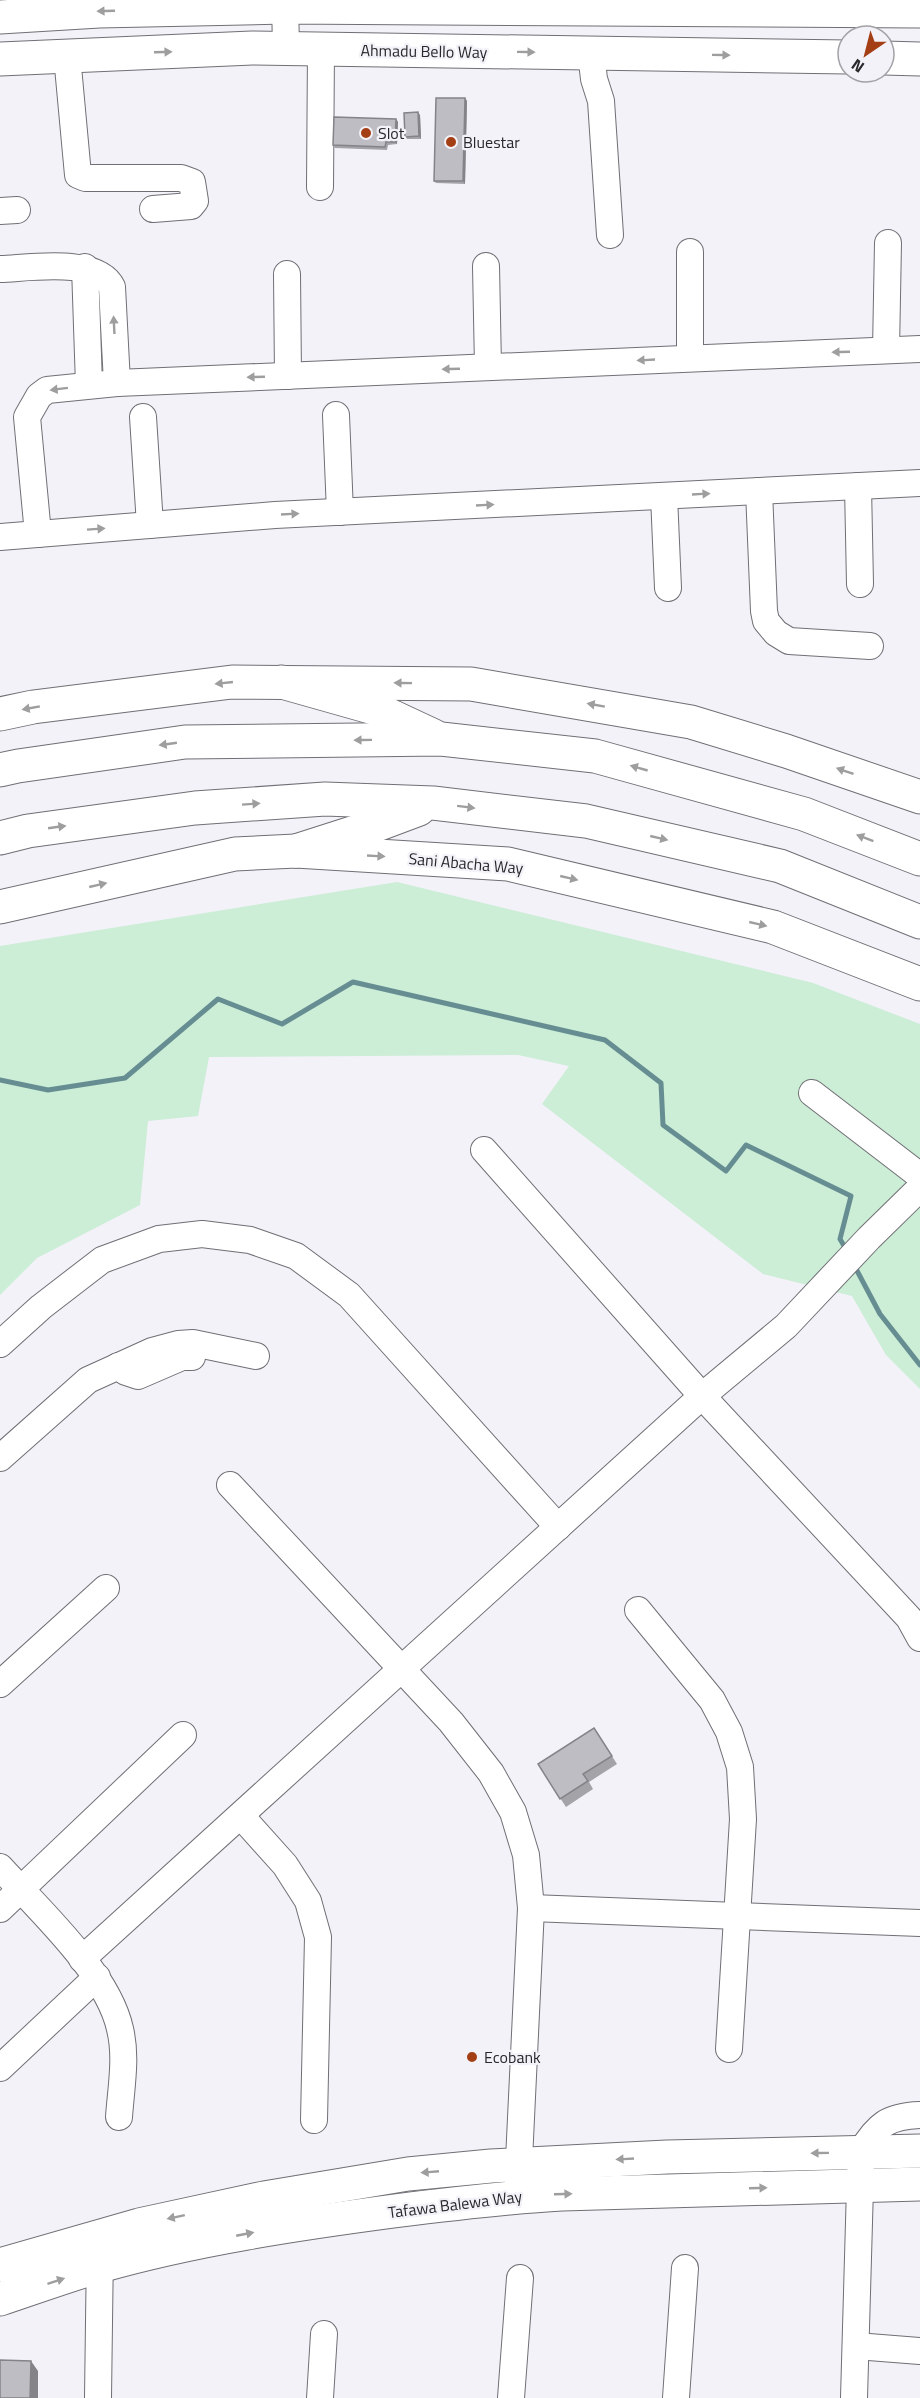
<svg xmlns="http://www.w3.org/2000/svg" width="920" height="2398" font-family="'Titillium Web',sans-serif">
<rect width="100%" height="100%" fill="#f2f2f8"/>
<path fill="#ccedd6" d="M397 882 813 983 920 1024V1389L886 1355 852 1296 763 1274 542 1104 569 1066 518 1055 209 1057 198 1116 148 1121 140 1205 37 1258 0 1295V946Z"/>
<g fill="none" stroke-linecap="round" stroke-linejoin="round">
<g stroke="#668e92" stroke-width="5">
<path d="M0 1080 48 1090 125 1078 218 999 282 1024 353 982 605 1040 661 1083 663 1125 726 1171 746 1145 851 1196 840 1239 847 1251"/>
<path d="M854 1265 880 1314 920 1365"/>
</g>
<defs>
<g id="minor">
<path d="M285 0 286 49"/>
<path d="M591 53 594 79 601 101 610 235"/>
<path d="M67 56 78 175 85 178H181L192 182 195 201 191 206 153 209"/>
<path d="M320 187 321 49"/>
<path d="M0 211 17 210"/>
<path d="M486 266 488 367"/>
<path d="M85 267 89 385"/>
<path d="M0 269C30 268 97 257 112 287L117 383"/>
<path d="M287 274 288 376"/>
<path d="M886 350 888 243"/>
<path d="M690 358V252"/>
<path d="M336 415 340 512"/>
<path d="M143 417 150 525"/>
<path d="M858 486 860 584"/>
<path d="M759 491 764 611 766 621 776 633 789 641 870 646"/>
<path d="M664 496 668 588"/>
<path d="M38 534 27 417 39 396 47 390 117 383 920 349"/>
<path d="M0 537 275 515 920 483"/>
<path d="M812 1093 920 1176"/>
<path d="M484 1150 702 1396 909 1618 920 1638"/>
<path d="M0 1344 41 1307 102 1260 159 1239 202 1234 250 1240 296 1256 349 1295 558 1527"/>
<path d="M118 1366 126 1372 138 1376 182 1357H192"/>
<path d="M0 1458 88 1380 152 1351 178 1344 193 1343 256 1356"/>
<path d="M230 1485 451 1722 491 1773 513 1812 526 1855 531 1908 518 2181"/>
<path d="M638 1610 712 1700 729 1732 740 1767 743 1819 729 2049"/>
<path d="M0 1684 106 1588"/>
<path d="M241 1816 285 1865 308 1901 318 1937 314 2120"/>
<path d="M0 1867C39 1910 108 1973 120 2029 127 2057 121 2088 119 2117"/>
<path d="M531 1908 920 1923"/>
<path d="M0 1909 183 1735"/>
<path d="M82 1959 702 1396 786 1326 869 1238 920 1188"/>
<path d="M0 2068 97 1977"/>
<path d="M856 2346 920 2351"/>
<path d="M98 2398 100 2248"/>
<path d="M320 2398 324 2334"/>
<path d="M511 2398 520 2278"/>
<path d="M676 2398 685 2268"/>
<path d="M854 2398 861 2152C877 2125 888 2116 920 2115"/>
</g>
<g id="major">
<path d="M0 17 99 11 285 7 920 11"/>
<path d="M884 58 920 59"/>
<path d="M0 59 252 48 848 57"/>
<path d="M0 714 33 707 232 682 471 684 691 722 786 751 920 797"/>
<path d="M0 907 235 854 296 851 508 864 773 927 920 984"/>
<path d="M0 2265 139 2225 264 2198 408 2174 491 2166 667 2157 920 2151"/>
<path d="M0 2299C33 2288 66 2276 100 2266 195 2239 296 2224 394 2211 450 2204 506 2197 562 2194L920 2184"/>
</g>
<g id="highway">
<path d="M282 682 374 708 434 736"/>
<path d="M0 770 18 766 185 742 441 739 595 756 804 814 920 859"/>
<path d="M0 838 28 831 195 808 325 799 433 803 586 821 780 866 920 922"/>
<path d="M296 851 371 827 419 809"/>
</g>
</defs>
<use href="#minor" stroke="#6f6f75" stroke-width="28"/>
<use href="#major" stroke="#6f6f75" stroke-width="35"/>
<use href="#highway" stroke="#6f6f75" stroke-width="35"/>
<use href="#minor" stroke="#fff" stroke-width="26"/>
<use href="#major" stroke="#fff" stroke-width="33"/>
<use href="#highway" stroke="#fff" stroke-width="33"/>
</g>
<g fill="#a3a3a8">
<path d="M465 98 467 101 465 184 436 183 434 181Z"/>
<path d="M420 115 421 139H407L405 137Z"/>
<path d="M396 119 398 122 397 144 388 145 387 150 335 148 333 145Z"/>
<path d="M594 1728 617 1764 589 1782 593 1789 566 1807 538 1764Z"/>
</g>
<g fill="#848488">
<path d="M465 98 467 101 465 184 463 181Z"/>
<path d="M418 112 420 115 421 139 419 136Z"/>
<path d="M396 119 398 122 397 144 395 142Z"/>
<path d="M31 2361 38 2371V2398H30Z"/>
</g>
<g fill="#bdbdc3" stroke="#848488" stroke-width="1.5">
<path d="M436 98H465L463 181H434Z"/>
<path d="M418 112 419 136 405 137 404 113Z"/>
<path d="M334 117 396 119 395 142H386L385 147 333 145Z"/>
<path d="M594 1728 612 1756 583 1774 588 1781 560 1799 538 1764Z"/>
<path d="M0 2360 31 2361 30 2398H0Z"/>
</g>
<defs><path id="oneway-solid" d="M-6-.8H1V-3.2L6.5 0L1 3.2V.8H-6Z" transform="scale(1.5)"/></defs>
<g fill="#9e9e9f">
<use href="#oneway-solid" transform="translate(106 11) rotate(178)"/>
<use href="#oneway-solid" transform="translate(163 52) rotate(-2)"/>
<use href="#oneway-solid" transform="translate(526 52) rotate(1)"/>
<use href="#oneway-solid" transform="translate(721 55) rotate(1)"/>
<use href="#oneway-solid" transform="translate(114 325) rotate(-93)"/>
<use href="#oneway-solid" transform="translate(841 352) rotate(178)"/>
<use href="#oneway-solid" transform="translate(646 360) rotate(177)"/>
<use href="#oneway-solid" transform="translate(451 369) rotate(178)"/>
<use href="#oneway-solid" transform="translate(256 377) rotate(178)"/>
<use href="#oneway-solid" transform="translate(59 389) rotate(173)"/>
<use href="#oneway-solid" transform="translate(701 494) rotate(-3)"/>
<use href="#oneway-solid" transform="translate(485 505) rotate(-3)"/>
<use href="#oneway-solid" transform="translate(290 514) rotate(-3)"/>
<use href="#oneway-solid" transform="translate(96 529) rotate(-4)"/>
<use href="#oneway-solid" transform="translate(224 683) rotate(174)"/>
<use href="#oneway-solid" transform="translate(403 683) rotate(-179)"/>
<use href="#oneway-solid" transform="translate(596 705) rotate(-170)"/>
<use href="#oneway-solid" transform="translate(31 708) rotate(170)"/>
<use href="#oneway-solid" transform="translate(363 740) rotate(179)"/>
<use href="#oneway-solid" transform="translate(168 744) rotate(172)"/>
<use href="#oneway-solid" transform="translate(639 768) rotate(-164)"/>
<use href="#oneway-solid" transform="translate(845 771) rotate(-161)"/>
<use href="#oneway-solid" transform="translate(251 804) rotate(-4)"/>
<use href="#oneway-solid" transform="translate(466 807) rotate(7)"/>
<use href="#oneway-solid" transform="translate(57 827) rotate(-8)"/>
<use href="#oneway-solid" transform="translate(659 838) rotate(13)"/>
<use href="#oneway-solid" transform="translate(865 838) rotate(-159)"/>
<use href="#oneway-solid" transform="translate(376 856) rotate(3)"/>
<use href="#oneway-solid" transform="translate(569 878) rotate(13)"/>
<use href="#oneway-solid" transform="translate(98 885) rotate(-13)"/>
<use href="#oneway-solid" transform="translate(758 924) rotate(13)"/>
<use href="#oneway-solid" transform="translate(820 2153) rotate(179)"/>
<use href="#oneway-solid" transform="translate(625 2159) rotate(177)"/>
<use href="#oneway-solid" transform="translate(430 2172) rotate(175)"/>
<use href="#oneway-solid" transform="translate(758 2188) rotate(-2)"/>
<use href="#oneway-solid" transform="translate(563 2194) rotate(-2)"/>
<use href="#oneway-solid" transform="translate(176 2217) rotate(168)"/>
<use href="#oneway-solid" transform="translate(245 2234) rotate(-11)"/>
<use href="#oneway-solid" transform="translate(56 2281) rotate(-18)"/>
</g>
<g fill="#a43e14" stroke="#f2f2f8" stroke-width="2">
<circle cx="366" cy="133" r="6"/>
<circle cx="451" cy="142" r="6"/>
<circle cx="472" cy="2057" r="6"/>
</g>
<g text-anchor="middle" stroke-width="4.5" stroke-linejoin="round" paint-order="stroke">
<g font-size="16" fill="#28282a" stroke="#f2f2f8">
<text transform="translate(424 51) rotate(1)" y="6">Ahmadu Bello Way</text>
<text transform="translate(466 863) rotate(5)" y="6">Sani Abacha Way</text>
<text transform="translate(455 2204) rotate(-7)" y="6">Tafawa Balewa Way</text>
</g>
<g font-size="16" fill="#28282a" stroke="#f2f2f8" text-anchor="start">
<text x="378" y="139">Slot</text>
<text x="463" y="148">Bluestar</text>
<text x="484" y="2063">Ecobank</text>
</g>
</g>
<g transform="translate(866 54) rotate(215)"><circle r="28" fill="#f2f2f8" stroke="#a1a1a6" stroke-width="1.5"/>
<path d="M0-4.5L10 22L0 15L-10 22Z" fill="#a43e14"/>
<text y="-9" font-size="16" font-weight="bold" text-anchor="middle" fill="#28282a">N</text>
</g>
</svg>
